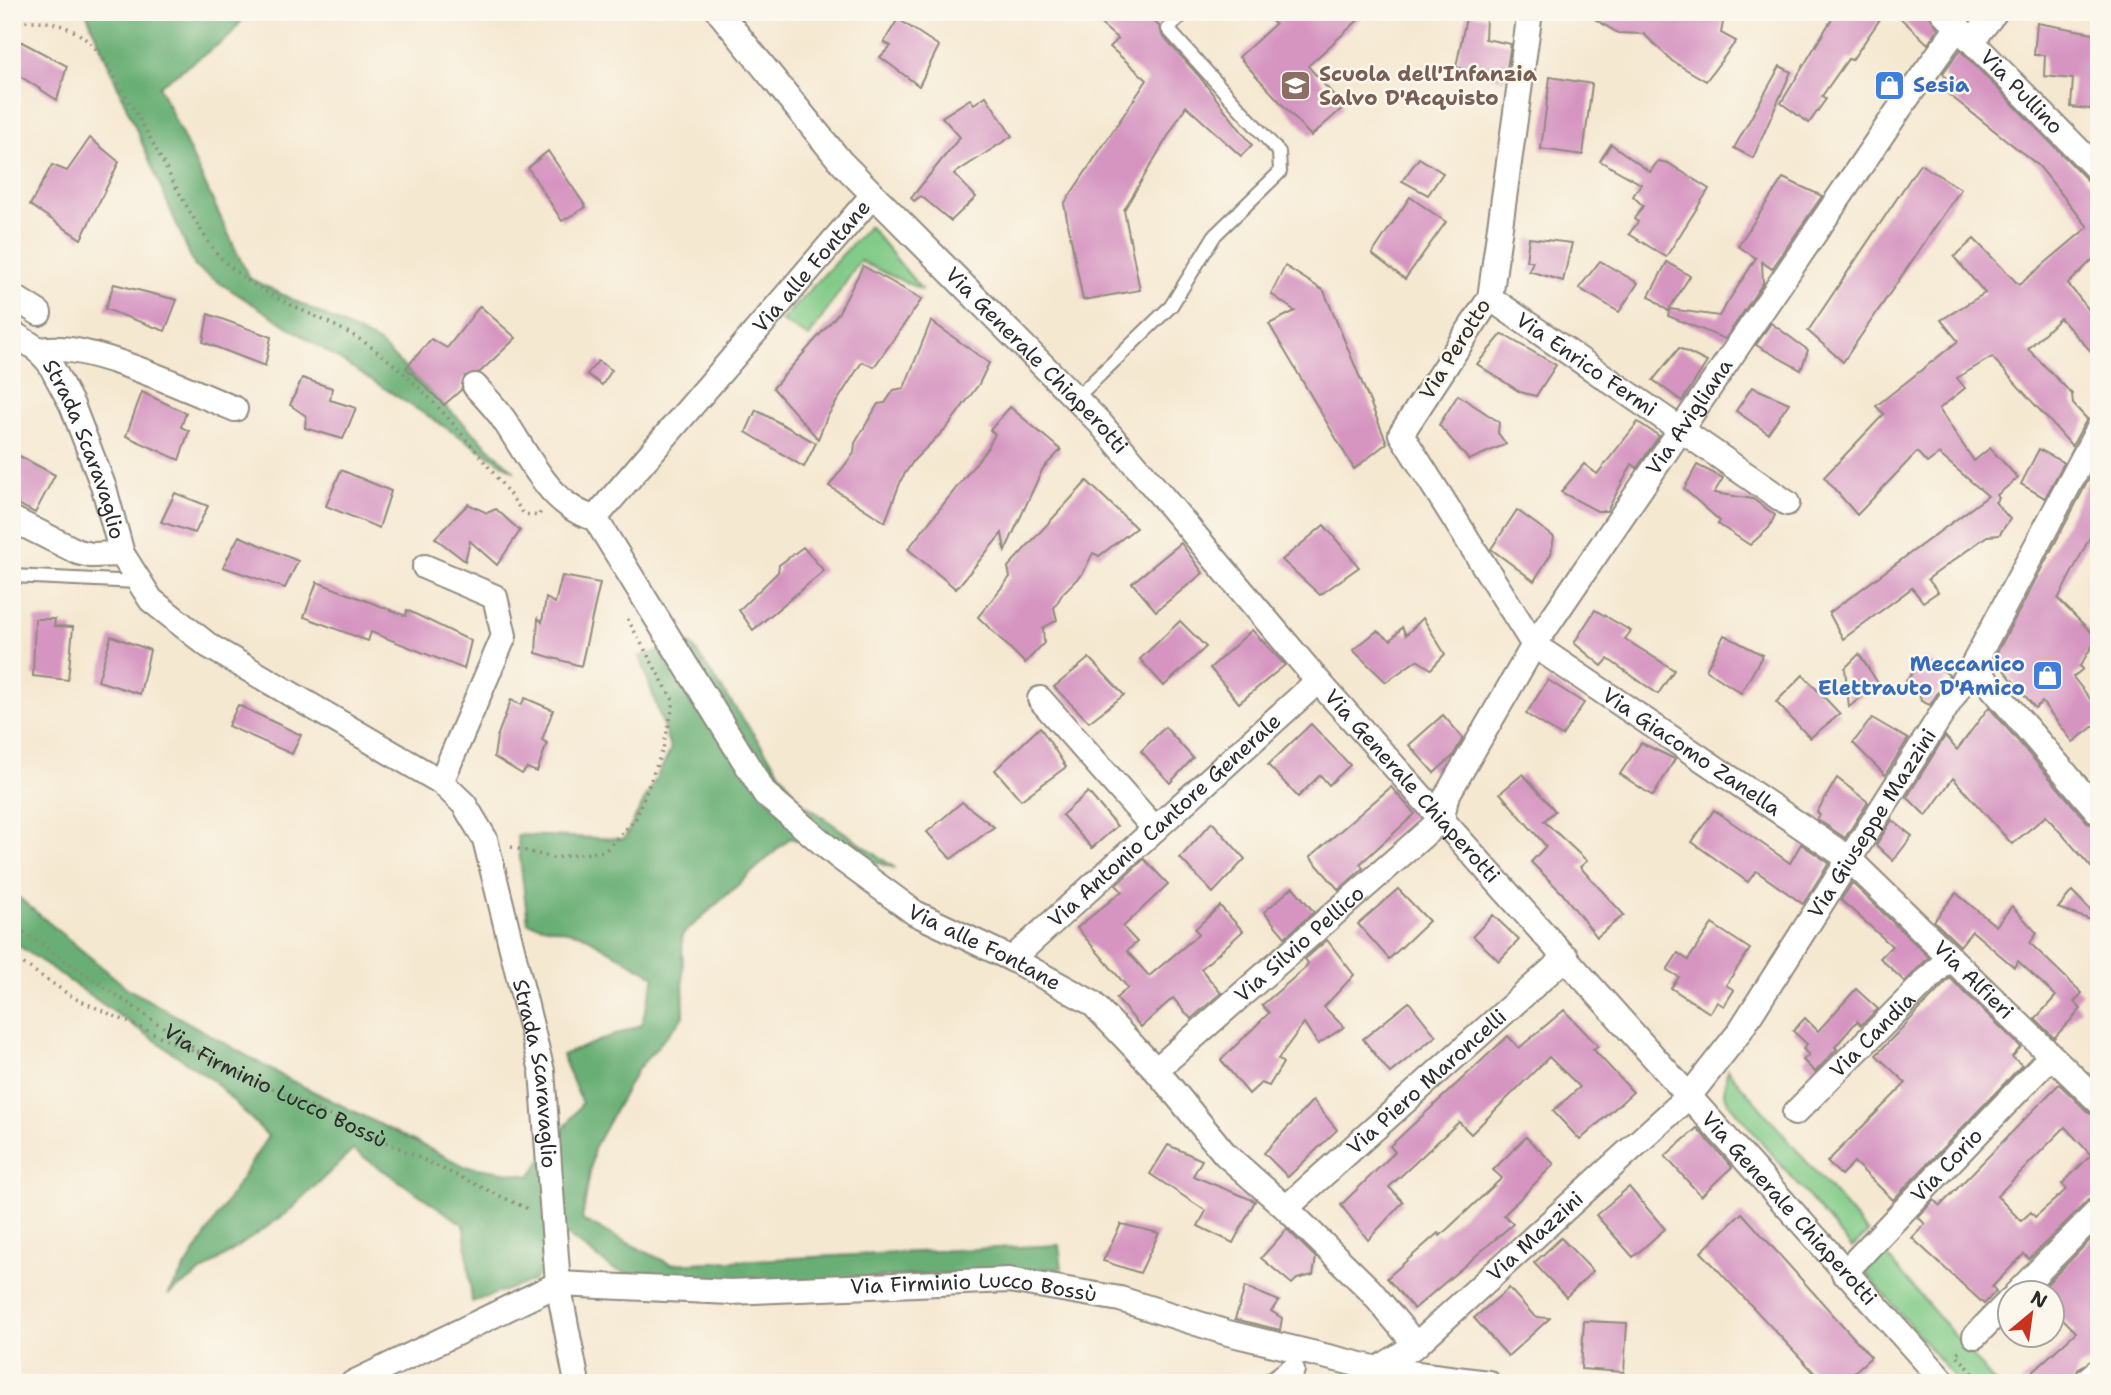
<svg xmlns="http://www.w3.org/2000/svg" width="2111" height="1395" font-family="'Shantell Sans',sans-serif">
<rect width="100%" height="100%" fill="#fbf7ec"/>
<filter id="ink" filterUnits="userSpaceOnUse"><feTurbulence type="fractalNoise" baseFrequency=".0143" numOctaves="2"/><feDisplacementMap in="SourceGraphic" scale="14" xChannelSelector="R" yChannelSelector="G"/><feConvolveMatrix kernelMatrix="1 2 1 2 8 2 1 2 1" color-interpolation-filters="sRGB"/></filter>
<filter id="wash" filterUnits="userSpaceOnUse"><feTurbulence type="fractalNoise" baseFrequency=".00686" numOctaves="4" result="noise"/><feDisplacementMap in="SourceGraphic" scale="28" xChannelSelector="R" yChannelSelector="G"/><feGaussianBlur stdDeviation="1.57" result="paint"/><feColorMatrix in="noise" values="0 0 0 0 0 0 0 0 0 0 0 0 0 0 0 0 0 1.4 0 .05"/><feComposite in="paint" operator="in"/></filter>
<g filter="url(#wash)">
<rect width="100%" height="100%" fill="#f5e8d1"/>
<g fill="#82cb88" stroke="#567b5a" stroke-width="2">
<path d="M869 226 922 290 860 261 809 337 781 321Z"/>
<path d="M1727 1069 1868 1233 1852 1248 1731 1106 1724 1094Z"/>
<path d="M1886 1255 1995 1383H1959L1865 1272Z"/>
</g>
<g fill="#69af74" stroke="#4a6d50" stroke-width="2">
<path d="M86 12H248L229 37 159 86 249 278 378 342 515 472 195 267Z"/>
<path d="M691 644 800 801 895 868 790 838 682 935 684 1016 637 1070 594 1148 582 1220 670 1264 1059 1245 1062 1268 678 1288 613 1269 567 1235 533 1281 472 1302 464 1225 353 1150 287 1213 168 1295 268 1136 215 1082 12 941V892L127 988 286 1078 464 1166 530 1176 582 1103 562 1055 641 1025 655 977 581 934 528 923 517 835 624 839 671 750 640 656Z"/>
</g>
<g id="blocks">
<g fill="#d695c1" fill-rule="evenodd">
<path d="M1087 12H1143L1160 27 1162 35 1198 75 1252 145 1241 156 1186 106 1124 210 1140 290 1083 300 1064 204 1147 80 1110 47 1118 39Z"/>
<path d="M1265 12H1367L1308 66 1344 107 1311 136 1239 57 1275 24Z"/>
<path d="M1583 12H1725L1721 33 1736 41 1706 81 1672 61 1644 34 1618 33Z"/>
<path d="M1836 12H1885L1852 60 1848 59 1822 96 1826 99 1809 123 1781 103Z"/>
<path d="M1894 12H1929L1938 29 1928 44Z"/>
<path d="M1467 13 1486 17 1485 39 1511 44 1505 80 1456 67Z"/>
<path d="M898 19 939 46 919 86 880 57 891 46 884 42Z"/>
<path d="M2037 23 2099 34V110L2071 107 2073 79 2044 76 2045 55H2034Z"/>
<path d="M20 41 67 66 57 100 12 71V51Z"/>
<path d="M1960 50 2088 181 2099 185V253L2068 284 2099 322V360L2060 318 2028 349 2072 394 2073 404 2087 419 2072 446 1992 357 1957 378 1965 388 1939 409 1974 461 1990 448 2018 478 1997 495 1999 498 1995 502 2010 519 1999 535 1987 536 1928 579 1938 592 1923 602 1912 588 1843 639 1829 613 1988 496 1939 454 1927 463 1917 452 1857 515 1824 477 1884 414 1876 406 1958 341 1941 320 1985 293 1954 257 1974 239 2019 285 2088 227 2039 166 1942 89 1948 82 1943 73Z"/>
<path d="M1780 66 1791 72 1753 158 1734 148Z"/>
<path d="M1550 77 1592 84 1583 155 1541 149Z"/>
<path d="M986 96 1012 136 954 174 976 197 951 221 921 196 914 201 911 198 960 137 942 117 970 99 974 104Z"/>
<path d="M90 138 119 162 81 239 30 205 52 165 67 171Z"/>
<path d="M1611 144 1650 172 1658 161 1668 163 1709 189 1666 257 1629 234 1638 222 1634 219 1643 206 1633 196 1641 184 1600 161Z"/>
<path d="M548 151 586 207 562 221 528 168Z"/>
<path d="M1419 158 1443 173 1428 195 1402 181Z"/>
<path d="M1920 164 1961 189 1843 362 1808 331Z"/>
<path d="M1783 178 1822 196 1772 269 1762 262 1763 283 1725 339 1668 316 1670 309 1719 316 1756 258 1738 246Z"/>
<path d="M1410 197 1446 222 1405 279 1372 254Z"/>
<path d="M1529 238 1572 243 1563 281 1529 271 1533 261H1526Z"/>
<path d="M1600 261 1638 283 1619 312 1579 288Z"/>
<path d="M1667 262 1690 276 1668 311 1649 296Z"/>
<path d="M863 266 922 299 874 367 862 362 827 417 818 439 773 388 838 314Z"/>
<path d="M1285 266 1324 291 1387 443 1354 469 1269 324 1295 311 1271 294Z"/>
<path d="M114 284 177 300 165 331 105 309Z"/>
<path d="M480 306 516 338 480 372 465 376 461 390 444 405 406 368 431 339 447 348Z"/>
<path d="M208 314 271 337 265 366 203 342Z"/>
<path d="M931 321 989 363 979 384 948 426 914 460 902 478 885 522 829 486 854 453 855 443 878 404 885 403 894 390 904 388Z"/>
<path d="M1771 323 1808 350 1801 370 1756 345Z"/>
<path d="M1502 334 1556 365 1536 396 1520 392 1477 364Z"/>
<path d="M1679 348 1707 362 1682 401 1653 380Z"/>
<path d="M598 361 612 370 602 385 587 374Z"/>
<path d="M302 378 332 388 330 400 356 408 343 439 305 428 306 416 290 405Z"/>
<path d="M1752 387 1789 403 1768 433 1736 411Z"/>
<path d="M142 392 186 413 181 427 189 431 179 460 126 436Z"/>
<path d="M1458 395 1499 422 1498 433 1506 444 1469 460 1439 425Z"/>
<path d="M1010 407 1061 450 1043 468 1005 551 1002 533 956 589 908 549 987 449 995 434 990 430Z"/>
<path d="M756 410 816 443 804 467 746 432Z"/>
<path d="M1638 422 1659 436 1637 468 1632 464 1607 511H1597L1561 492 1584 464 1597 474Z"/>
<path d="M2039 449 2064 463 2045 498 2021 484Z"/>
<path d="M12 452 55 475 35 513 12 501Z"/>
<path d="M1697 465 1723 478 1714 493 1753 499 1775 515 1769 528 1750 545 1718 524 1720 521 1684 489Z"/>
<path d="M341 470 391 491 379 528 326 506Z"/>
<path d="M2090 477 2099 482V520L2058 599 2097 638 2080 666 2083 669 2073 677 2099 710V722L2073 742 2042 702 2035 708 1994 658Z"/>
<path d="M1087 481 1136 528 1099 556 1093 553 1083 573 1063 593 1054 608 1057 620 1043 628 1044 643 1025 663 978 617 1010 577 1008 567Z"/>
<path d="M175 493 208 506 195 533 161 522Z"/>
<path d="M468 504 487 513 496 509 520 531 497 565 470 541 465 561 435 538Z"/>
<path d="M1517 510 1554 537 1551 554 1534 581 1491 549Z"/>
<path d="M1324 525 1359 567 1320 595 1282 560Z"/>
<path d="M239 536 298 561 285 588 223 567Z"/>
<path d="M1181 543 1203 573 1156 611 1132 583Z"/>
<path d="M803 547 824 571 753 630 739 610 778 572 779 565Z"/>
<path d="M562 576 600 583 581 666 536 653 538 618 542 622 546 598 555 603Z"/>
<path d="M317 582 406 616 407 610 471 641 464 669 371 632 368 641 304 617Z"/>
<path d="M1595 610 1631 631 1625 639 1674 670 1658 694 1608 659 1602 666 1574 643Z"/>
<path d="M1423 618 1445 654 1431 669 1417 660 1386 682 1353 650 1377 631 1391 640 1402 627 1406 635Z"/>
<path d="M35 619H55L54 626 73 627 68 680 33 676Z"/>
<path d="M1180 621 1206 647 1164 686 1140 659Z"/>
<path d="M1252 630 1285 665 1239 703 1210 668Z"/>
<path d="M1724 635 1763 655 1741 693 1706 670Z"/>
<path d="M111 636 150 650 140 694 98 681Z"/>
<path d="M1859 654 1878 683 1849 707 1845 668Z"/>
<path d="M1924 657 1949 675 1930 705 1921 701 1918 690 1905 683Z"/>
<path d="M1089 658 1124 695 1089 722 1054 687Z"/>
<path d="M1803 675 1840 714 1810 738 1776 702Z"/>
<path d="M1548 680 1584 703 1562 736 1526 714Z"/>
<path d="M525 698 553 710 542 740 547 743 537 772 527 768 522 774 494 757 497 737 511 700 521 705Z"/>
<path d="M238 705 301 735 292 754 228 726Z"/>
<path d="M1989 707 2088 823 2099 827V876L2046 816 2012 844 1953 778 1926 816 1907 797 1945 736 1957 750Z"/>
<path d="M1443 715 1463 738 1453 756 1434 773 1409 745Z"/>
<path d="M1872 718 1908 739 1885 775 1853 743Z"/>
<path d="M1311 724 1350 765 1329 785 1320 775 1298 797 1268 765Z"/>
<path d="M1040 727 1066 767 1021 800 995 770Z"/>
<path d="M1165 727 1193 758 1170 783 1141 751Z"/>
<path d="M1641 743 1675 759 1653 796 1620 774Z"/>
<path d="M1523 774 1555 811 1544 821 1587 861 1580 867 1624 915 1597 937 1562 893 1531 862 1546 846 1500 793Z"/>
<path d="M1837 778 1868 802 1845 838 1817 819 1820 815 1817 812Z"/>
<path d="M1391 787 1415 814 1360 864 1363 868 1339 890 1310 857Z"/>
<path d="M1088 792 1117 826 1092 848 1062 815Z"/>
<path d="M962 802 994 827 951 859 927 832Z"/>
<path d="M1714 810 1790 863 1801 844 1829 863 1803 904 1756 871 1748 882 1692 842Z"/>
<path d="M1892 820 1912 836 1893 861 1876 845Z"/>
<path d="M1212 822 1245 859 1213 893 1180 858Z"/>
<path d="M1144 859 1168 884 1123 927 1137 942 1127 951 1149 976 1199 934 1195 929 1220 906 1243 931 1201 969 1221 993 1191 1019 1173 998 1141 1027 1116 998 1128 988 1077 928 1122 891 1116 885Z"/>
<path d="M1852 883 1929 957 1905 982 1880 958 1892 946 1841 900Z"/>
<path d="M1293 887 1314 912 1285 937 1264 912Z"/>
<path d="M1398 889 1429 921 1389 959 1358 924Z"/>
<path d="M2072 891 2099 919V923L2058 908Z"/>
<path d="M1956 893 1996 926 2012 906 2037 933 2030 943 2082 993 2074 1002 2081 1009 2054 1038 2035 1019 2056 996 2018 961 2014 967 1972 931 1960 946 1934 921Z"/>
<path d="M1493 915 1519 940 1499 961 1473 936Z"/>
<path d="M1712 924 1750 949 1726 985 1734 990 1724 1006 1717 1002 1710 1013 1671 988 1679 977 1667 970 1678 953 1688 960Z"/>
<path d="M1327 940 1354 975 1324 1007 1344 1027 1318 1044 1304 1023 1278 1059 1283 1063 1269 1086 1261 1083 1249 1094 1221 1060 1269 1013 1262 1005 1304 969 1308 963 1305 959Z"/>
<path d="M1950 978 2021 1047 2012 1057 2022 1065 1893 1200 1854 1162 1841 1175 1827 1162 1906 1083 1876 1055Z"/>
<path d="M1856 989 1878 1009 1861 1025 1857 1021 1835 1047 1837 1049 1815 1072 1803 1060 1809 1055 1803 1049 1807 1044 1793 1031 1805 1018 1818 1031Z"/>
<path d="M1409 1002 1436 1036 1390 1073 1363 1039Z"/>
<path d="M1564 1010 1598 1046 1593 1049 1633 1092 1580 1140 1553 1111 1580 1087 1549 1057 1471 1134 1459 1122 1389 1187 1403 1202 1368 1240 1341 1205 1395 1152 1390 1146 1508 1036 1519 1048Z"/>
<path d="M2059 1084 2089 1113 2099 1116V1196L2088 1200 2029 1259 2024 1254 1992 1287 1996 1291 1984 1304 1912 1238 1925 1224 1918 1217 1934 1200 1940 1206ZM2065 1127 2091 1155 2062 1184 2067 1189 2035 1217 2031 1212 2021 1221 1997 1196Z"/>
<path d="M1313 1100 1337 1130 1288 1177 1264 1153Z"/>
<path d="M1697 1128 1732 1167 1701 1196 1665 1156Z"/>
<path d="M1526 1137 1554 1164 1504 1215 1513 1224 1414 1309 1387 1278 1438 1233 1440 1236 1502 1178 1493 1170Z"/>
<path d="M1168 1145 1202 1160 1193 1176 1255 1201 1233 1243 1198 1226 1206 1211 1150 1174Z"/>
<path d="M1629 1187 1665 1229 1633 1257 1596 1215Z"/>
<path d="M1742 1213 1871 1357 1842 1383H1824L1701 1252Z"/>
<path d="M1121 1224 1159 1233 1140 1273 1103 1261Z"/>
<path d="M1287 1229 1316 1258 1313 1275 1297 1279 1292 1284 1261 1258Z"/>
<path d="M2099 1231V1357L2079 1368 2072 1383H2020L2076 1332 2052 1308V1293H2038Z"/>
<path d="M1561 1238 1593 1271 1566 1297 1534 1263Z"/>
<path d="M1245 1287 1279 1301 1271 1311 1282 1318 1280 1330 1235 1319Z"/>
<path d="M1509 1288 1535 1317 1550 1318 1508 1356 1474 1318Z"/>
<path d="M1584 1321 1627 1323 1624 1372 1581 1369Z"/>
</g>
</g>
</g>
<g filter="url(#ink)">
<use href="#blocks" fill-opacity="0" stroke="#908a7e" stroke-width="2"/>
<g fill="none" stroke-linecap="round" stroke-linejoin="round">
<defs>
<g id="lane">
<path d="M1075 399 1171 306 1215 235 1280 172 1279 152 1168 29 1185 12"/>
<path d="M12 576 138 582"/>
</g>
<g id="street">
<path id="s2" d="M719 12 841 162 1100 423 1318 681 1945 1383"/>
<path id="s3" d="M1530 12 1490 298 1401 434 1534 645 1848 858 2099 1102"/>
<path id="s4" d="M1943 12 2099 171"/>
<path d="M1973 40 1995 12"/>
<path d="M12 296 39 313"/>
<path id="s5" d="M1490 298 1787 503"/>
<path id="s6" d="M12 333 36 348 49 362 72 405 104 488 122 554 151 600 209 646 441 782 464 804 485 839 542 1071 558 1284 577 1383"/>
<path d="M38 351C79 337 192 392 235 409"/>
<path id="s7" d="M475 386C485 397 496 408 504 420 528 455 551 508 595 518L765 794 839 857 915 913 1012 959 1092 1003 1156 1070 1225 1154 1286 1208 1369 1289 1416 1345"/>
<path id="s8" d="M595 518 873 195"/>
<path d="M12 519 78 552 91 555 122 554"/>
<path d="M425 567 495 597 504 636 441 782"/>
<path d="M1973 665 2099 813"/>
<path d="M1040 699 1155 829"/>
<path id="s9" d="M1442 819 1446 797 1534 645 1904 102 1958 27"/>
<path id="s10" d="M1012 959 1318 681"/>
<path id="s11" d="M1156 1070 1442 819"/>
<path id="s12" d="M1795 1113 1949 958"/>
<path id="s13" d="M1286 1208 1566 957"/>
<path id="s14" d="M1844 1273 2050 1057"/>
<path d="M2016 1294 2099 1210"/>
<path d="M1975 1336 2010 1300"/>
<path id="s15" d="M353 1383 558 1284 731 1292 1009 1280 1120 1299 1228 1333 1378 1369 1488 1383"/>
<path d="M1275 1383 1292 1370"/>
<path id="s16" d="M1367 1383 1378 1369 1416 1345 1689 1096 1738 1034 1973 665 2099 428"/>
</g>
<path id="secondary" d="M2092 1383 2099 1377"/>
</defs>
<use href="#lane" stroke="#908a7e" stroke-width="16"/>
<use href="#street" stroke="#908a7e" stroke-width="28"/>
<use href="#secondary" stroke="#908a7e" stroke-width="38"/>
<g stroke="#908a7e" stroke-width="3.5" stroke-dasharray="2 5" stroke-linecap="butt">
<path d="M12 25C33 16 65 23 83 37 103 53 116 78 129 101 156 146 178 195 207 240 241 292 306 308 356 337 418 374 482 456 524 514L539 516 541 510"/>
<path d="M511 847 553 858 605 851 636 818 663 749 674 702 627 618"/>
<path id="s1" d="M12 924 210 1059 530 1210"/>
<path d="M12 956 74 998 202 1055"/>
<path d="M1959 1351 1956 1354 1982 1383"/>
</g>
<use href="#lane" stroke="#fff" stroke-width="12"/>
<use href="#street" stroke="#fff" stroke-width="24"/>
<use href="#secondary" stroke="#fff" stroke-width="35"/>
</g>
</g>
<defs>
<symbol id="shop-square" viewBox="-11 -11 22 22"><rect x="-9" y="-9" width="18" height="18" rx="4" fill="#3f7fe0" stroke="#fbf7ec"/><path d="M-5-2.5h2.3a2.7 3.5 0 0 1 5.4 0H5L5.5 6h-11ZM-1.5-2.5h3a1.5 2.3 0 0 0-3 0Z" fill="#fff"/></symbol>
<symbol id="school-square" viewBox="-11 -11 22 22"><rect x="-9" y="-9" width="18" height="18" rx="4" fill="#8d6e63" stroke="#fbf7ec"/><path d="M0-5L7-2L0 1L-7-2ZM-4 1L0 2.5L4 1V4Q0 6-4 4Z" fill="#fff"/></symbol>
</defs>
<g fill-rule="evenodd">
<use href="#shop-square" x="1872" y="68" width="35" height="35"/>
<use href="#school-square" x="1278" y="68" width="35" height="35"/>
<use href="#shop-square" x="2030" y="658" width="35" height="35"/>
</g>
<g text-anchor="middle" stroke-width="5" stroke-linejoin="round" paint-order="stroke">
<g font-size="21" font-weight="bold" fill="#785e54" stroke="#fbf7ec" text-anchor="start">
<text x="1319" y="81">Scuola dell'Infanzia<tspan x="1319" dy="24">Salvo D'Acquisto</tspan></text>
</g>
<g font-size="21" font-weight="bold" fill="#366cbe" stroke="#fbf7ec" text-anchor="start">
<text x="1913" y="92">Sesia</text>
<text x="2025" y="671" text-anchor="end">Meccanico<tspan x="2025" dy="24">Elettrauto D'Amico</tspan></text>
</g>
<g font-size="21" fill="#2b2b2b" stroke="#fbf7ec">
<text dy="7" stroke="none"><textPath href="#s4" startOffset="112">Via Pullino</textPath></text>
<text dy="7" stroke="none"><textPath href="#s8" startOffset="332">Via alle Fontane</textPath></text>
<text transform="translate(1455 349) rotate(-58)" y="7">Via Perotto</text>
<text dy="7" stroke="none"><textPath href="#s2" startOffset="472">Via Generale Chiaperotti</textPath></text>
<text dy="7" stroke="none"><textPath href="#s5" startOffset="117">Via Enrico Fermi</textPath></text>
<text dy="7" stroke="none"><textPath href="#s9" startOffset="474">Via Avigliana</textPath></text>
<text dy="7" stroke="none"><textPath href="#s6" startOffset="142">Strada Scaravaglio</textPath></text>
<text dy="7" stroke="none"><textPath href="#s3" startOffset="891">Via Giacomo Zanella</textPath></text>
<text dy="7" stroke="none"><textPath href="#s2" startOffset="1040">Via Generale Chiaperotti</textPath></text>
<text dy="7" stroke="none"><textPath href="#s10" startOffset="206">Via Antonio Cantore Generale</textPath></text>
<text dy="7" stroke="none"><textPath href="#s16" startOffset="761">Via Giuseppe Mazzini</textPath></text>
<text dy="7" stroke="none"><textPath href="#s11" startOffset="191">Via Silvio Pellico</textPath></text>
<text dy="7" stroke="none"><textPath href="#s7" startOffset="775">Via alle Fontane</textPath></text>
<text dy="7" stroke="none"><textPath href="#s3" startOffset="1255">Via Alfieri</textPath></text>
<text dy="7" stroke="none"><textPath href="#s12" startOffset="110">Via Candia</textPath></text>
<text dy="7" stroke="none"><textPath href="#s6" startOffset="964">Strada Scaravaglio</textPath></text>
<text dy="7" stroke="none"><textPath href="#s13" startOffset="189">Via Piero Maroncelli</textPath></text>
<text dy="7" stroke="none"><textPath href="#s1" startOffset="310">Via Firminio Lucco Bossù</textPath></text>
<text dy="7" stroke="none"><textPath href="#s14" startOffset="149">Via Corio</textPath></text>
<text dy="7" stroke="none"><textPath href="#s2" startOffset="1606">Via Generale Chiaperotti</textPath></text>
<text dy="7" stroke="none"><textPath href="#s16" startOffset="224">Via Mazzini</textPath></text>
<text dy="7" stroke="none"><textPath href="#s15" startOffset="644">Via Firminio Lucco Bossù</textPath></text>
</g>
</g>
<rect width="2111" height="1395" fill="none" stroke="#fbf7ec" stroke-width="42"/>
<g transform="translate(2031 1314) rotate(29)"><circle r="33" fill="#fbf7ec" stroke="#a8a59f" stroke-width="2"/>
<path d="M0-5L12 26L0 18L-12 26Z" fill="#c8321e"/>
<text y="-10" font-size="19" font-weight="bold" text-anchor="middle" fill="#2b2b2b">N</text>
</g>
</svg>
